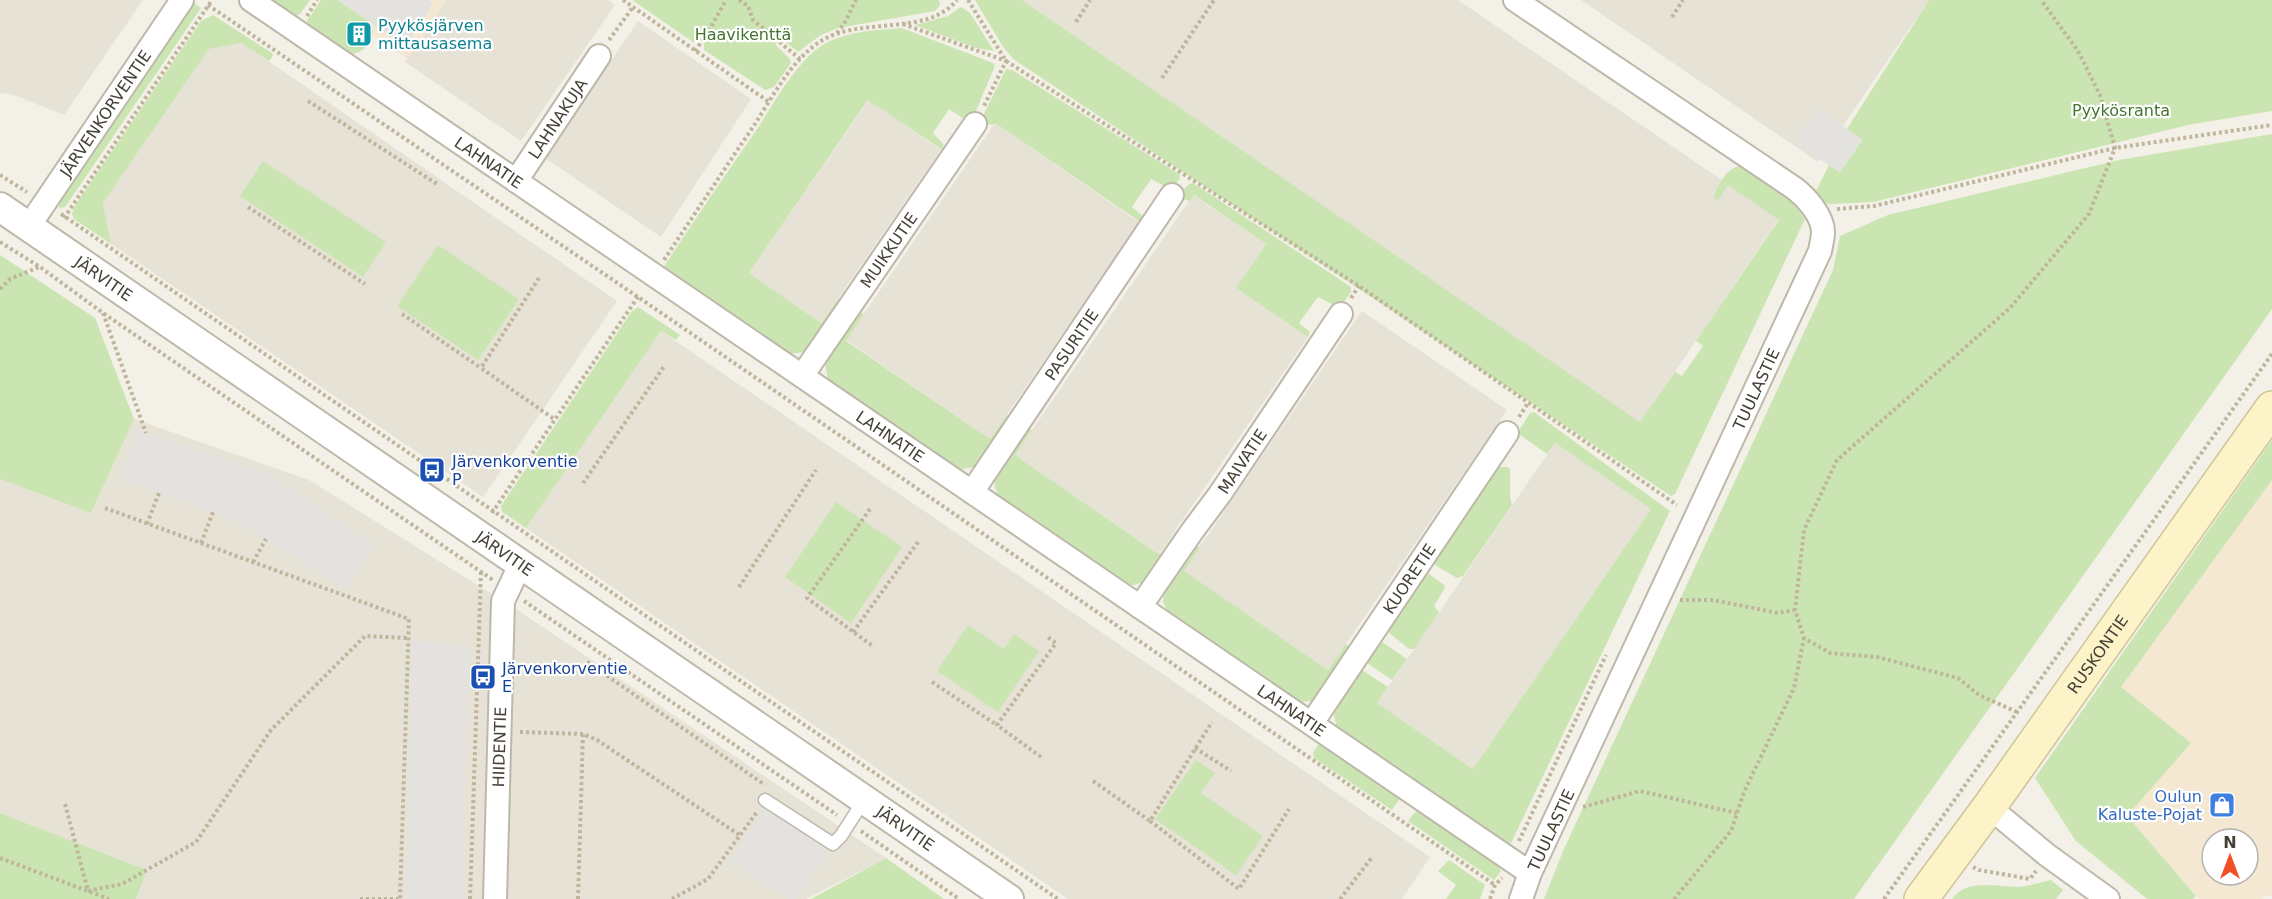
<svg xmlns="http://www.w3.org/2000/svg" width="2272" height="899" font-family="'DejaVu Sans',sans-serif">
<rect width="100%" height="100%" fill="#f3f0e7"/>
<g fill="#e6e2d6">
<path d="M0 0H143L64 115 14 95 0 93Z"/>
<path d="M446 0H608L615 5 521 141 405 62Z"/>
<path d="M1022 0H1458L1779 219 1640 423Z"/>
<path d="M1581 0H1929L1818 162Z"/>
<path d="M638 21 751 99 661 237 545 158Z"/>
<path d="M242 43 617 301 483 497 111 244 103 203 209 49Z"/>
<path d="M869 100 941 150 821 323 749 273Z"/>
<path d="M995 123 1139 222 990 439 846 340Z"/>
<path d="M1193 195 1266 244 1236 288 1308 337 1159 554 1015 455Z"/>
<path d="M1362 311 1507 410 1328 670 1183 571Z"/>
<path d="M661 331 1430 857 1402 899H1068L526 528Z"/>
<path d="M134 419 309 480 519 611 886 858 806 899H136L147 870 0 813V479L91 513Z"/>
<path d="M1555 443 1651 509 1473 769 1377 703Z"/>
</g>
<g fill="#f4e8d3" fill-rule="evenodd">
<path d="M318 0H446L408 59Z"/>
<path d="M2272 480V894L2261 899H2199L2127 816 2121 687ZM2212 839H2248V875H2212Z"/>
</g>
<g fill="#cbe5b2">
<path d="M272 0H310L300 14 295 16Z"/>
<path d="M321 0H337L371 23C377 39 366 52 351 54L308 25 307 21Z"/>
<path d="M632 0H939L940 5 935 11 838 28 821 35 798 52 781 39 775 44 789 58 791 63 774 87 765 90 704 50V43L710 36 705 32 697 41 693 42Z"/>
<path d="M975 0H1022L1640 422 1675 372 1682 376 1703 346 1696 341 1779 220 1728 185 1717 202 1714 197C1718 184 1728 165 1743 166L1791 201 1805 219 1675 494 1671 496 1013 59 1002 45Z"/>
<path d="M1929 0H2272V111L2188 125 1873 202 1830 204 1823 203 1815 193 1829 165 1840 172 1862 140 1847 129Z"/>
<path d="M194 3 201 8 65 207 59 208C58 190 175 30 194 3Z"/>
<path d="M961 7 970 13 994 51 976 48 915 25 948 16Z"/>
<path d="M213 15 272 53 273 56 269 61 241 43 209 49 103 203 111 244 74 219 72 214 74 207 201 21Z"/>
<path d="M902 28 993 63 995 66 972 120 967 121 949 109 933 133 943 144 944 151 868 100 749 273 821 323 839 298 842 303 805 352 790 354 663 268C693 222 724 177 755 132 774 104 797 59 826 43 849 31 876 30 902 28Z"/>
<path d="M1006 69 1012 70 1179 174 1180 178 1172 190 1151 179 1132 207 1145 218 1138 230 1135 228 1139 221 995 123 993 125 983 124 981 120Z"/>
<path d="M2272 134V309L1854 899H1544L1563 851 1833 270 1840 236 1888 215 2119 160Z"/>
<path d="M263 161 386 242 363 277 240 196Z"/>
<path d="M1193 183 1351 287V292L1339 308 1318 297 1299 323 1310 332 1308 337 1236 288 1266 244 1194 195 1189 201 1181 198C1181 191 1187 184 1193 183Z"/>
<path d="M438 245 519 299 478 360 397 306Z"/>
<path d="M0 255 95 318 134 419 91 513 0 479Z"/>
<path d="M638 307 680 335 676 340 661 331 526 528 502 512 501 506 632 311Z"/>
<path d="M858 312 864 314 846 341 990 439 1007 415 1009 416 975 467 958 470 828 381 825 363Z"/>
<path d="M1534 412 1670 511 1511 843 1502 842 1337 729 1333 710 1357 672 1362 670 1388 687 1377 703 1473 769 1651 509 1555 443 1547 454 1520 435V429L1530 413Z"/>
<path d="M1026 428 1032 430 1015 455 1157 553 1160 554 1177 530 1178 532 1149 580 1134 585 1125 584 999 498 995 487 994 476Z"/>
<path d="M2272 440V480L2121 687 2191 743 2127 816 2196 896 2193 899H2147L2076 841 2035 778Z"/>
<path d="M1499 467H1508L1510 470V497L1512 505 1463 576 1457 578 1435 565 1434 560 1495 470Z"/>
<path d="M836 502 902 547 851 623 785 577Z"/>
<path d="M1195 545 1200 547 1184 571 1328 670 1346 644 1351 647 1318 698 1312 701 1298 702 1168 613 1163 602 1164 588Z"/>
<path d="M1423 574H1429L1444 585 1445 588 1434 606 1439 612 1414 649H1409L1387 631Z"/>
<path d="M968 625 1004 649 1014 634 1039 651 998 712 937 671Z"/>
<path d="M1377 642H1382L1407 659 1392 680 1367 663 1366 658Z"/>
<path d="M1318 745H1322L1398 796 1399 800 1392 810 1314 758 1313 753Z"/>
<path d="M1196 760 1215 773 1201 793 1263 836 1236 875 1155 819Z"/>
<path d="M1416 811 1420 812 1497 865 1501 871 1494 880 1408 821Z"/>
<path d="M0 813 147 870 136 899H0Z"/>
<path d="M886 858 944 899H811Z"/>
<path d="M1449 860 1485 885 1480 899H1446L1456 885 1438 871Z"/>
<path d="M2051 880 2063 890 2056 899H1952C1967 878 1997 887 2019 887 2029 886 2041 882 2051 880Z"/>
</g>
<g fill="#e4e2df">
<path d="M337 0H428L433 4 406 46Z"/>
<path d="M1817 109 1862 139 1840 172 1794 142Z"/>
<path d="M136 429 268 473 373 545 344 588 239 522 122 479Z"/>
<path d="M413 640 469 647 462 899H406Z"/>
<path d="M771 795 832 836 833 844 797 899H789L730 862Z"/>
</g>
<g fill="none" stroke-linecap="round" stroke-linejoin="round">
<defs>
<path id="service" d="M765 800 833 844 841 836 864 800"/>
<g id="minor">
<path id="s1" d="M251 0 1530 873"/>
<path d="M1515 0 1794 188C1806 197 1823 216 1823 232 1823 238 1821 245 1820 251L1530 873 1521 899"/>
<path id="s2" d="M516 181 599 56"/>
<path id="s3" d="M29 226 182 0"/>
<path id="s4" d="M802 376 975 124"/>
<path id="s5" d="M972 492 1172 195"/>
<path id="s6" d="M1140 607 1193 530 1220 494 1341 314"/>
<path id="s7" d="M1312 723 1507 433"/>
<path d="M1989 807 2047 855 2108 899"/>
<path id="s8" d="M495 899 503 601 520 565"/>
</g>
<g id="tertiary">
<path id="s9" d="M0 207 1009 899"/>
</g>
<g id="secondary">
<path id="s10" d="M1921 899 1989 807 2272 408"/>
</g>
</defs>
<use href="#service" stroke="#beb8aa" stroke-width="15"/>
<use href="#minor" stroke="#beb8aa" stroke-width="26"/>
<use href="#tertiary" stroke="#beb8aa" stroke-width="32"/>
<use href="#secondary" stroke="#d0c599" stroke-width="36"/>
<g stroke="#bfb59c" stroke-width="4" stroke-dasharray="3 3" stroke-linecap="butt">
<path d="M623 0 769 102"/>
<path d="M739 0 748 6 753 20 800 59"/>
<path d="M968 0 1006 61 1359 286 1677 505"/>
<path d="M208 5 638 297 1495 885"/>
<path d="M307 16 317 0"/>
<path d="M1672 17 1683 0"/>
<path d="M1076 22 1090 0"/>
<path d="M903 24 1006 61 983 108"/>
<path d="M837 33 844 24 856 0"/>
<path d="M609 40 633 7"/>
<path d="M695 51 707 34 726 0"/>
<path d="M1162 78 1214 0"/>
<path d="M308 101 437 184"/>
<path d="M0 175 27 192"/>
<path d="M248 207 365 284"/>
<path d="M1837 209 1874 206 2115 148 2272 125"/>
<path d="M61 214 1058 899"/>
<path d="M64 218 212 0"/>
<path d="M0 242 40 267 103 313 493 580"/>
<path d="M664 260C694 215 723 171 753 127 772 98 791 60 821 41 861 16 927 37 957 0"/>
<path d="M539 278 481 368 554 419"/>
<path d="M0 289 10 279 39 267"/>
<path d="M1351 298 1359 286"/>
<path d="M103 313 146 433"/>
<path d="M402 314 481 368"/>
<path d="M1519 417 1528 403"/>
<path d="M583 483 665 365"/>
<path d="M105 508 409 619 400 899"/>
<path d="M870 509 807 598 874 647"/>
<path d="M492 513 639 295"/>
<path d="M147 524 159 493"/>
<path d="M201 543 213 512"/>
<path d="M253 562 266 539"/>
<path d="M739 587 816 470"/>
<path d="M1680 600H1713L1778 613 1795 610"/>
<path d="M524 601 837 815"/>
<path d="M853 632 918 542"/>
<path d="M587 662 765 785"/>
<path d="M932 682 997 725"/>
<path d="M2017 712 1979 695 1958 678 1877 657 1830 653 1804 638 1795 610 1804 530 1837 460 2010 308 2089 214 2115 148 2100 95 2078 51 2041 0"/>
<path d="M520 732 583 734 597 740 741 836"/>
<path d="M1195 748 1231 771"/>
<path d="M1041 757 997 725 1056 643 1046 636"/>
<path d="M1093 781 1150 821 1212 722"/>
<path d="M65 804 88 891 122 884 196 842 271 730 365 636 408 638"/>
<path d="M1583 807 1640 791 1737 813"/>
<path d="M1150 821 1239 889 1289 809"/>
<path d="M861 831 959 899"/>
<path d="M1519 841 1606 655"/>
<path d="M0 858 109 899"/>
<path d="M1973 867 1979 870 2030 879 2036 871"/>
<path d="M360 899H398"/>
<path d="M470 899 481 572"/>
<path d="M578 899 583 734"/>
<path d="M672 899 708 879 757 812"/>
<path d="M1340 899 1373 856"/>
<path d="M1490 899 1495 885 1502 878"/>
<path d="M1674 899 1731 831 1744 792 1794 688 1804 638"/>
<path d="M1884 899 2272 354"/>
</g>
<use href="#service" stroke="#fff" stroke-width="12"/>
<use href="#minor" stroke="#fff" stroke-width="22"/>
<use href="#tertiary" stroke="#fff" stroke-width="28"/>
<use href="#secondary" stroke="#fcf3c8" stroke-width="33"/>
</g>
<defs>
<symbol id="building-square" viewBox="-11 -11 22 22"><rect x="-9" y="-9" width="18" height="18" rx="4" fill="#0f9aa8" stroke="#fff"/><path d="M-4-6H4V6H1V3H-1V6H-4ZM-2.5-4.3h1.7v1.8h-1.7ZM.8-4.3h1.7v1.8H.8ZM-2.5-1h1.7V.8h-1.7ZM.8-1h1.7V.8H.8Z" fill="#fff"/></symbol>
<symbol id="bus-square" viewBox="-11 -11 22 22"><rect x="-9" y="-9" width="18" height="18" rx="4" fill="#1a4fb4" stroke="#fff"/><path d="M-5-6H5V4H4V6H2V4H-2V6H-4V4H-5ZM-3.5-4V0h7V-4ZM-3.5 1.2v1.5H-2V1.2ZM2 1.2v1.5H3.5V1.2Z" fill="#fff"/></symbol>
<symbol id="shop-square" viewBox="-11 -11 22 22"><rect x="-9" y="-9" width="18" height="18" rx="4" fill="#3f7fe0" stroke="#fff"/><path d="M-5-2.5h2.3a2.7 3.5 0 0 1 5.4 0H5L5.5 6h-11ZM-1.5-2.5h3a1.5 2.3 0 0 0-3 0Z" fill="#fff"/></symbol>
</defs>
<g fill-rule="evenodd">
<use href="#building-square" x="344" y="19" width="30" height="30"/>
<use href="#bus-square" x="417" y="455" width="30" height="30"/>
<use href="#bus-square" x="468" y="662" width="30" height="30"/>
<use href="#shop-square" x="2207" y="790" width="30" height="30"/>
</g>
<g text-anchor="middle" stroke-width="4.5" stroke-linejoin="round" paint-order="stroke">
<g font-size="16" fill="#0d838f" stroke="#fff" text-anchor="start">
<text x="378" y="31">Pyykösjärven<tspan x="378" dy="18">mittausasema</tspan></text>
</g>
<g font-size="16" fill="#43752d" stroke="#fff">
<text x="743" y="40">Haavikenttä</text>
<text x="2121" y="116">Pyykösranta</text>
</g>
<g font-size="16" fill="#464136" stroke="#fff">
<text dy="6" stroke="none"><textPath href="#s3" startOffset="136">JÄRVENKORVENTIE</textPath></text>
<text dy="6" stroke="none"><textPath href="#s2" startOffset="75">LAHNAKUJA</textPath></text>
<text dy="6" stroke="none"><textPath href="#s1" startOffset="288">LAHNATIE</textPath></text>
<text dy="6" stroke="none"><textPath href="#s4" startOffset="153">MUIKKUTIE</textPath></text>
<text dy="6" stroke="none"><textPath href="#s9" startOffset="126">JÄRVITIE</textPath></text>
<text dy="6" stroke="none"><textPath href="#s5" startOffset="178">PASURITIE</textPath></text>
<text transform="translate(1756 389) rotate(-65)" y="6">TUULASTIE</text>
<text dy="6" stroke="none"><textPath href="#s1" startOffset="774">LAHNATIE</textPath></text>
<text dy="6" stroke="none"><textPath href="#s6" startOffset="178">MAIVATIE</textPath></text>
<text dy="6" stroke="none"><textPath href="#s9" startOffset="612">JÄRVITIE</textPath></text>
<text dy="6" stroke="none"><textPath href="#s7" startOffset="174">KUORETIE</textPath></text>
<text dy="6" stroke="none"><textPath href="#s10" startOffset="302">RUSKONTIE</textPath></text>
<text dy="6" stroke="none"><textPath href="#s1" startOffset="1260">LAHNATIE</textPath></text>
<text dy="6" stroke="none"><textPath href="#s8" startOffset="152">HIIDENTIE</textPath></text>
<text dy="6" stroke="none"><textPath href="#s9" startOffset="1098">JÄRVITIE</textPath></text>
<text transform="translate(1551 830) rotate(-65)" y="6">TUULASTIE</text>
</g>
<g font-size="16" fill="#164399" stroke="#fff" text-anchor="start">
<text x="452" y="467">Järvenkorventie<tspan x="452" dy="18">P</tspan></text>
<text x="502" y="674">Järvenkorventie<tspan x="502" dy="18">E</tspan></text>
</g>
<g font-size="16" fill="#366cbe" stroke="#fff" text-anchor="end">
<text x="2202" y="802">Oulun<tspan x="2202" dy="18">Kaluste-Pojat</tspan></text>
</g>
</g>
<g transform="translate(2230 857)"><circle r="28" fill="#ffffff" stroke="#b5b3af" stroke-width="1.5"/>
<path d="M0-4.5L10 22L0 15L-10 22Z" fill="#ef4f22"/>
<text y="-9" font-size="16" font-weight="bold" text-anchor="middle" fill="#464136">N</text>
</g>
</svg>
